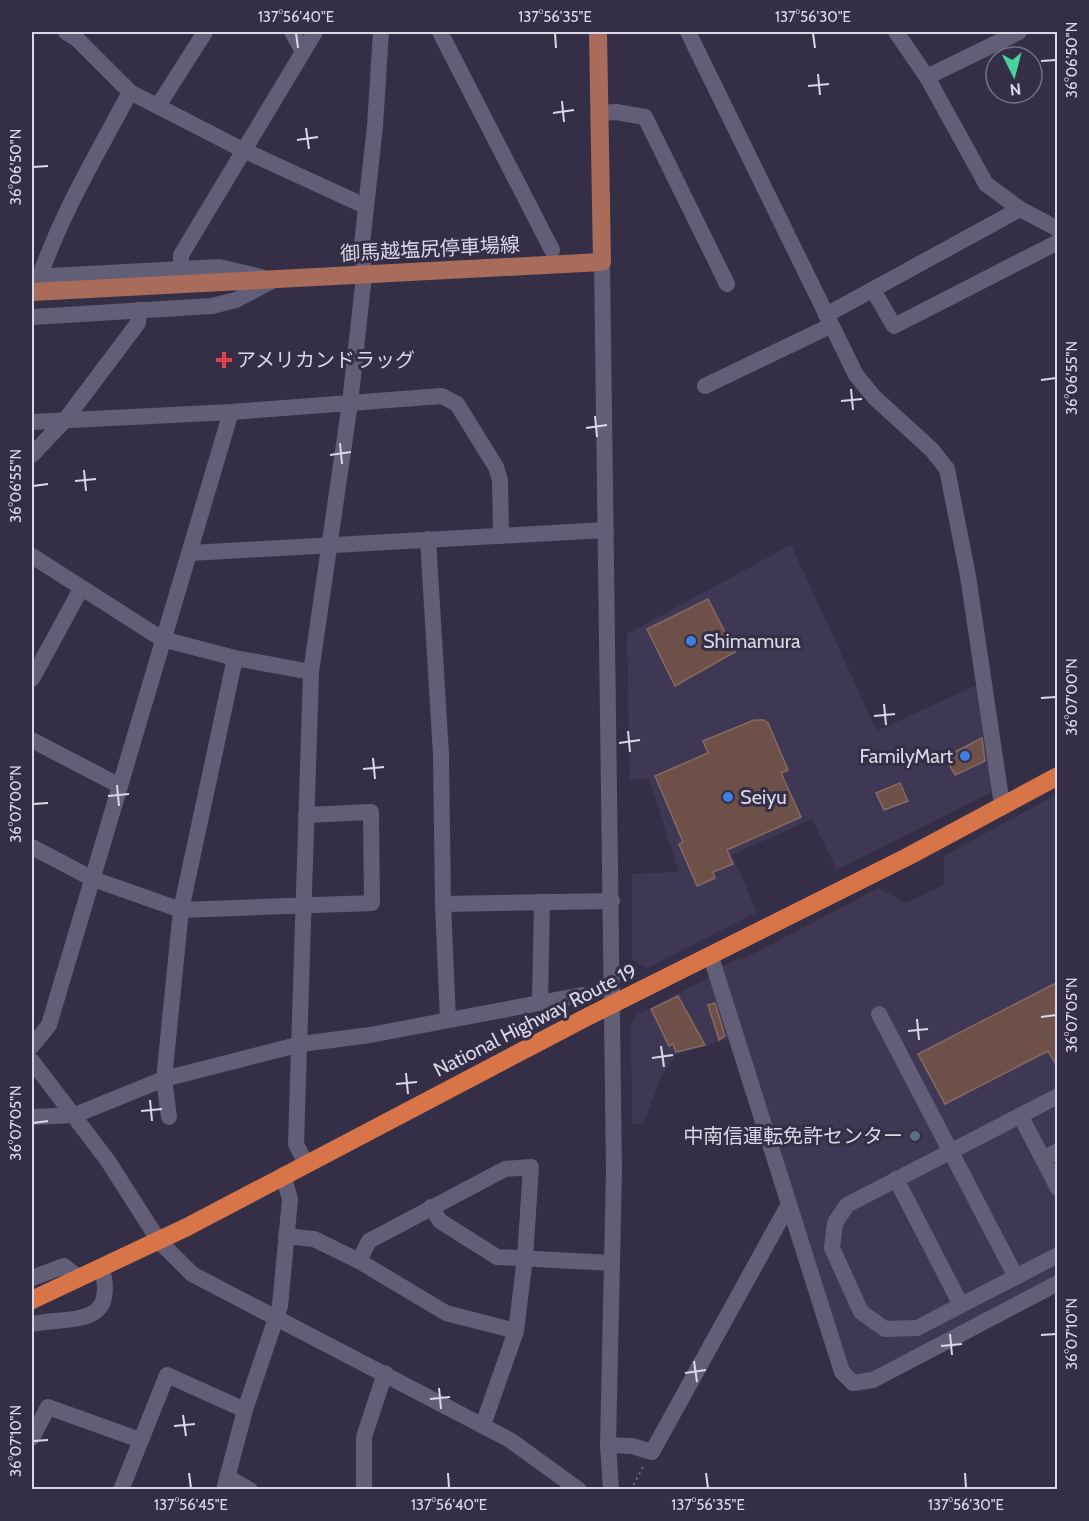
<svg xmlns="http://www.w3.org/2000/svg" width="1089" height="1521" font-family="Cabin,'Noto Sans JP',sans-serif">
<rect width="100%" height="100%" fill="#342f46"/>
<g fill="#3e3855">
<path d="M791 545 877 731 981 683 996 790 837 870 812 819 732 855 757 912 647 968 632 960V874L679 872 649 779H630L627 634Z"/>
<path d="M1057 794V1278L870 1374 856 1376 845 1368 719 968 739 958 742 960 878 888 906 903 944 885V856Z"/>
<path d="M710 977 731 1038 675 1055 661 1077 644 1123 632 1124 631 1028 635 1016Z"/>
</g>
<g fill="#6d5048" stroke="#876960" stroke-width="1.5">
<path d="M708 599 735 652 675 686 647 629Z"/>
<path d="M754 720H764L768 723 788 770 781 773 801 817 727 850 733 864 713 872 715 878 697 886 679 844 683 842 655 776 708 753 703 741Z"/>
<path d="M982 738 985 761 955 775 945 757Z"/>
<path d="M900 783 908 801 884 810 876 793Z"/>
<path d="M1058 982V1068L1048 1051 945 1104 918 1054Z"/>
<path d="M678 996 705 1045 676 1052 673 1044 669 1046 651 1009Z"/>
<path d="M715 1003 725 1036 719 1040 708 1005Z"/>
</g>
<g fill="none" stroke-linecap="round" stroke-linejoin="round">
<path stroke="#817d91" stroke-width="2" stroke-dasharray="1.5 4.5" stroke-linecap="butt" d="M631 1490 644 1465"/>
<g stroke="#635e78" stroke-width="16">
<path d="M66 32 77 39 130 92 243 150 365 206"/>
<path d="M292 32 303 51"/>
<path d="M440 32 552 250"/>
<path d="M688 32 856 375 874 397 932 450 947 469 968 576 1002 805"/>
<path d="M896 32 927 77 986 184 1020 209 1058 229"/>
<path d="M927 77 1019 32"/>
<path d="M158 106 205 32"/>
<path d="M600 113 616 112 645 117 727 284"/>
<path d="M602 262 614 1171 608 1445 611 1490"/>
<path d="M181 268V255L315 32"/>
<path d="M40 276C62 212 99 151 130 92"/>
<path d="M32 277 219 267 261 277"/>
<path d="M873 290 894 326 1058 242"/>
<path d="M826 315 1020 209"/>
<path d="M32 317 212 306 236 300 274 280"/>
<path d="M705 386 830 326"/>
<path d="M32 422 231 412 442 396 457 404 496 467 500 480 501 536"/>
<path d="M32 455 65 420 138 323 139 310"/>
<path d="M428 539 441 755 443 904 448 1020"/>
<path d="M190 553 606 530"/>
<path d="M32 556 162 639 235 658 311 672"/>
<path d="M32 679 81 589"/>
<path d="M32 740 120 786"/>
<path d="M32 847 93 879 181 910 372 903 371 812 306 815"/>
<path d="M443 904 612 901"/>
<path d="M711 957 842 1372 853 1383 873 1380 1058 1283"/>
<path d="M540 1001 542 902"/>
<path d="M879 1014 1016 1277"/>
<path d="M32 1046 49 1025 231 412"/>
<path d="M32 1061 108 1161 159 1241 192 1274 510 1440 579 1490"/>
<path d="M1058 1096 847 1205 835 1223 832 1248 861 1312 885 1329 917 1328 1058 1255"/>
<path d="M1020 1115 1058 1188"/>
<path d="M32 1117 75 1115 164 1079 301 1044 370 1035 582 995"/>
<path d="M169 1117 164 1079 181 910 235 658"/>
<path d="M1043 1159 1058 1151"/>
<path d="M306 1164 296 1144 311 672 350 403 364 276 362 244 375 126 381 32"/>
<path d="M896 1179 961 1305"/>
<path d="M431 1207 440 1221 497 1257 612 1263"/>
<path d="M286 1236 314 1239 359 1261"/>
<path d="M32 1278 64 1266 79 1278"/>
<path d="M32 1324C73 1316 117 1328 102 1268"/>
<path d="M483 1425 516 1331 525 1258 531 1167 505 1169 369 1241 359 1261 446 1313 516 1331"/>
<path d="M32 1438 48 1407 140 1440"/>
<path d="M608 1445 632 1446 652 1452 789 1204"/>
<path d="M227 1477 250 1490"/>
<path d="M121 1490 167 1375 245 1410"/>
<path d="M224 1490 245 1410 280 1306 290 1199 283 1175"/>
<path d="M364 1490V1437L385 1373"/>
</g>
<path stroke="#a96c5b" stroke-width="18" d="M32 292 602 262 598 32"/>
<path stroke="#d77548" stroke-width="18" d="M32 1300 187 1227 585 1018 907 857 1058 776"/>
</g>
<path fill="none" stroke="#dad8e7" stroke-width="2" d="M296 33 298 48M555 33 556 48M813 33 815 48M1041 61 1056 60M818 74 820 95M808 86 829 84M562 101 564 122M553 113 574 110M306 128 309 149M297 140 318 137M33 167 48 166M1041 380 1056 378M851 389 853 410M841 401 862 399M595 416 597 437M586 428 607 425M340 443 342 464M330 455 351 452M84 470 86 491M75 481 96 479M33 486 48 484M1041 698 1056 697M884 704 886 725M874 716 895 714M628 731 630 752M619 743 640 740M373 758 375 779M363 769 384 767M117 785 119 806M108 796 129 794M33 804 48 803M1041 1017 1056 1015M917 1019 919 1040M908 1031 928 1029M661 1046 664 1067M652 1058 673 1055M406 1073 408 1094M396 1084 417 1082M150 1100 152 1121M141 1111 162 1109M33 1123 48 1121M950 1334 952 1355M1041 1335 1056 1334M941 1346 962 1344M694 1361 697 1382M685 1373 706 1370M439 1388 441 1409M430 1399 450 1397M183 1415 186 1436M174 1426 195 1424M33 1441 48 1440M189 1473 191 1488M448 1473 449 1488M706 1473 708 1488M965 1473 966 1488"/>
<path fill="#e0444e" stroke="#342f46" stroke-width="2" d="M221 351h6v6h6v6h-6v6h-6v-6h-6v-6h6z"/>
<g fill="#3f7fe0" stroke="#342f46" stroke-width="2">
<circle cx="691" cy="641" r="6"/>
<circle cx="965" cy="756" r="6"/>
<circle cx="728" cy="797" r="6"/>
</g>
<circle fill="#5c6f8a" stroke="#342f46" stroke-width="2" cx="915" cy="1136" r="6"/>
<g text-anchor="middle" stroke-width="6" stroke-linejoin="round" paint-order="stroke">
<g font-size="20" fill="#dad8e7" stroke="#342f46">
<text transform="translate(430 249) rotate(-3)" y="7">御馬越塩尻停車場線</text>
<text transform="translate(535 1020) rotate(-27)" y="7">National Highway Route 19</text>
</g>
<g font-size="20" fill="#dad8e7" stroke="#342f46" text-anchor="start">
<text x="236" y="367">アメリカンドラッグ</text>
<text x="703" y="648">Shimamura</text>
<text x="953" y="763" text-anchor="end">FamilyMart</text>
<text x="740" y="804">Seiyu</text>
<text x="903" y="1143" text-anchor="end">中南信運転免許センター</text>
</g>
</g>
<rect width="1089" height="1521" fill="none" stroke="#342f46" stroke-width="66"/>
<g transform="translate(1014 75) rotate(174)"><circle r="28" fill="#342f46" stroke="#767386" stroke-width="1.5"/>
<path d="M0-4.5L10 22L0 15L-10 22Z" fill="#48d49d"/>
<text y="-9" font-size="16" font-weight="bold" text-anchor="middle" fill="#dad8e7">N</text>
</g>
<rect x="33" y="33" width="1023" height="1455" fill="none" stroke="#dad8e7" stroke-width="2"/>
<g font-size="15" text-anchor="middle" fill="#dad8e7">
<text x="296" y="22">137°56'40"E</text>
<text x="555" y="22">137°56'35"E</text>
<text x="813" y="22">137°56'30"E</text>
<text transform="translate(1072 60) rotate(-90)" y="5">36°06'50"N</text>
<text transform="translate(16 167) rotate(-90)" y="5">36°06'50"N</text>
<text transform="translate(1072 378) rotate(-90)" y="5">36°06'55"N</text>
<text transform="translate(16 486) rotate(-90)" y="5">36°06'55"N</text>
<text transform="translate(1072 697) rotate(-90)" y="5">36°07'00"N</text>
<text transform="translate(16 804) rotate(-90)" y="5">36°07'00"N</text>
<text transform="translate(1072 1015) rotate(-90)" y="5">36°07'05"N</text>
<text transform="translate(16 1123) rotate(-90)" y="5">36°07'05"N</text>
<text transform="translate(1072 1334) rotate(-90)" y="5">36°07'10"N</text>
<text transform="translate(16 1441) rotate(-90)" y="5">36°07'10"N</text>
<text x="191" y="1510">137°56'45"E</text>
<text x="449" y="1510">137°56'40"E</text>
<text x="708" y="1510">137°56'35"E</text>
<text x="966" y="1510">137°56'30"E</text>
</g>
</svg>
